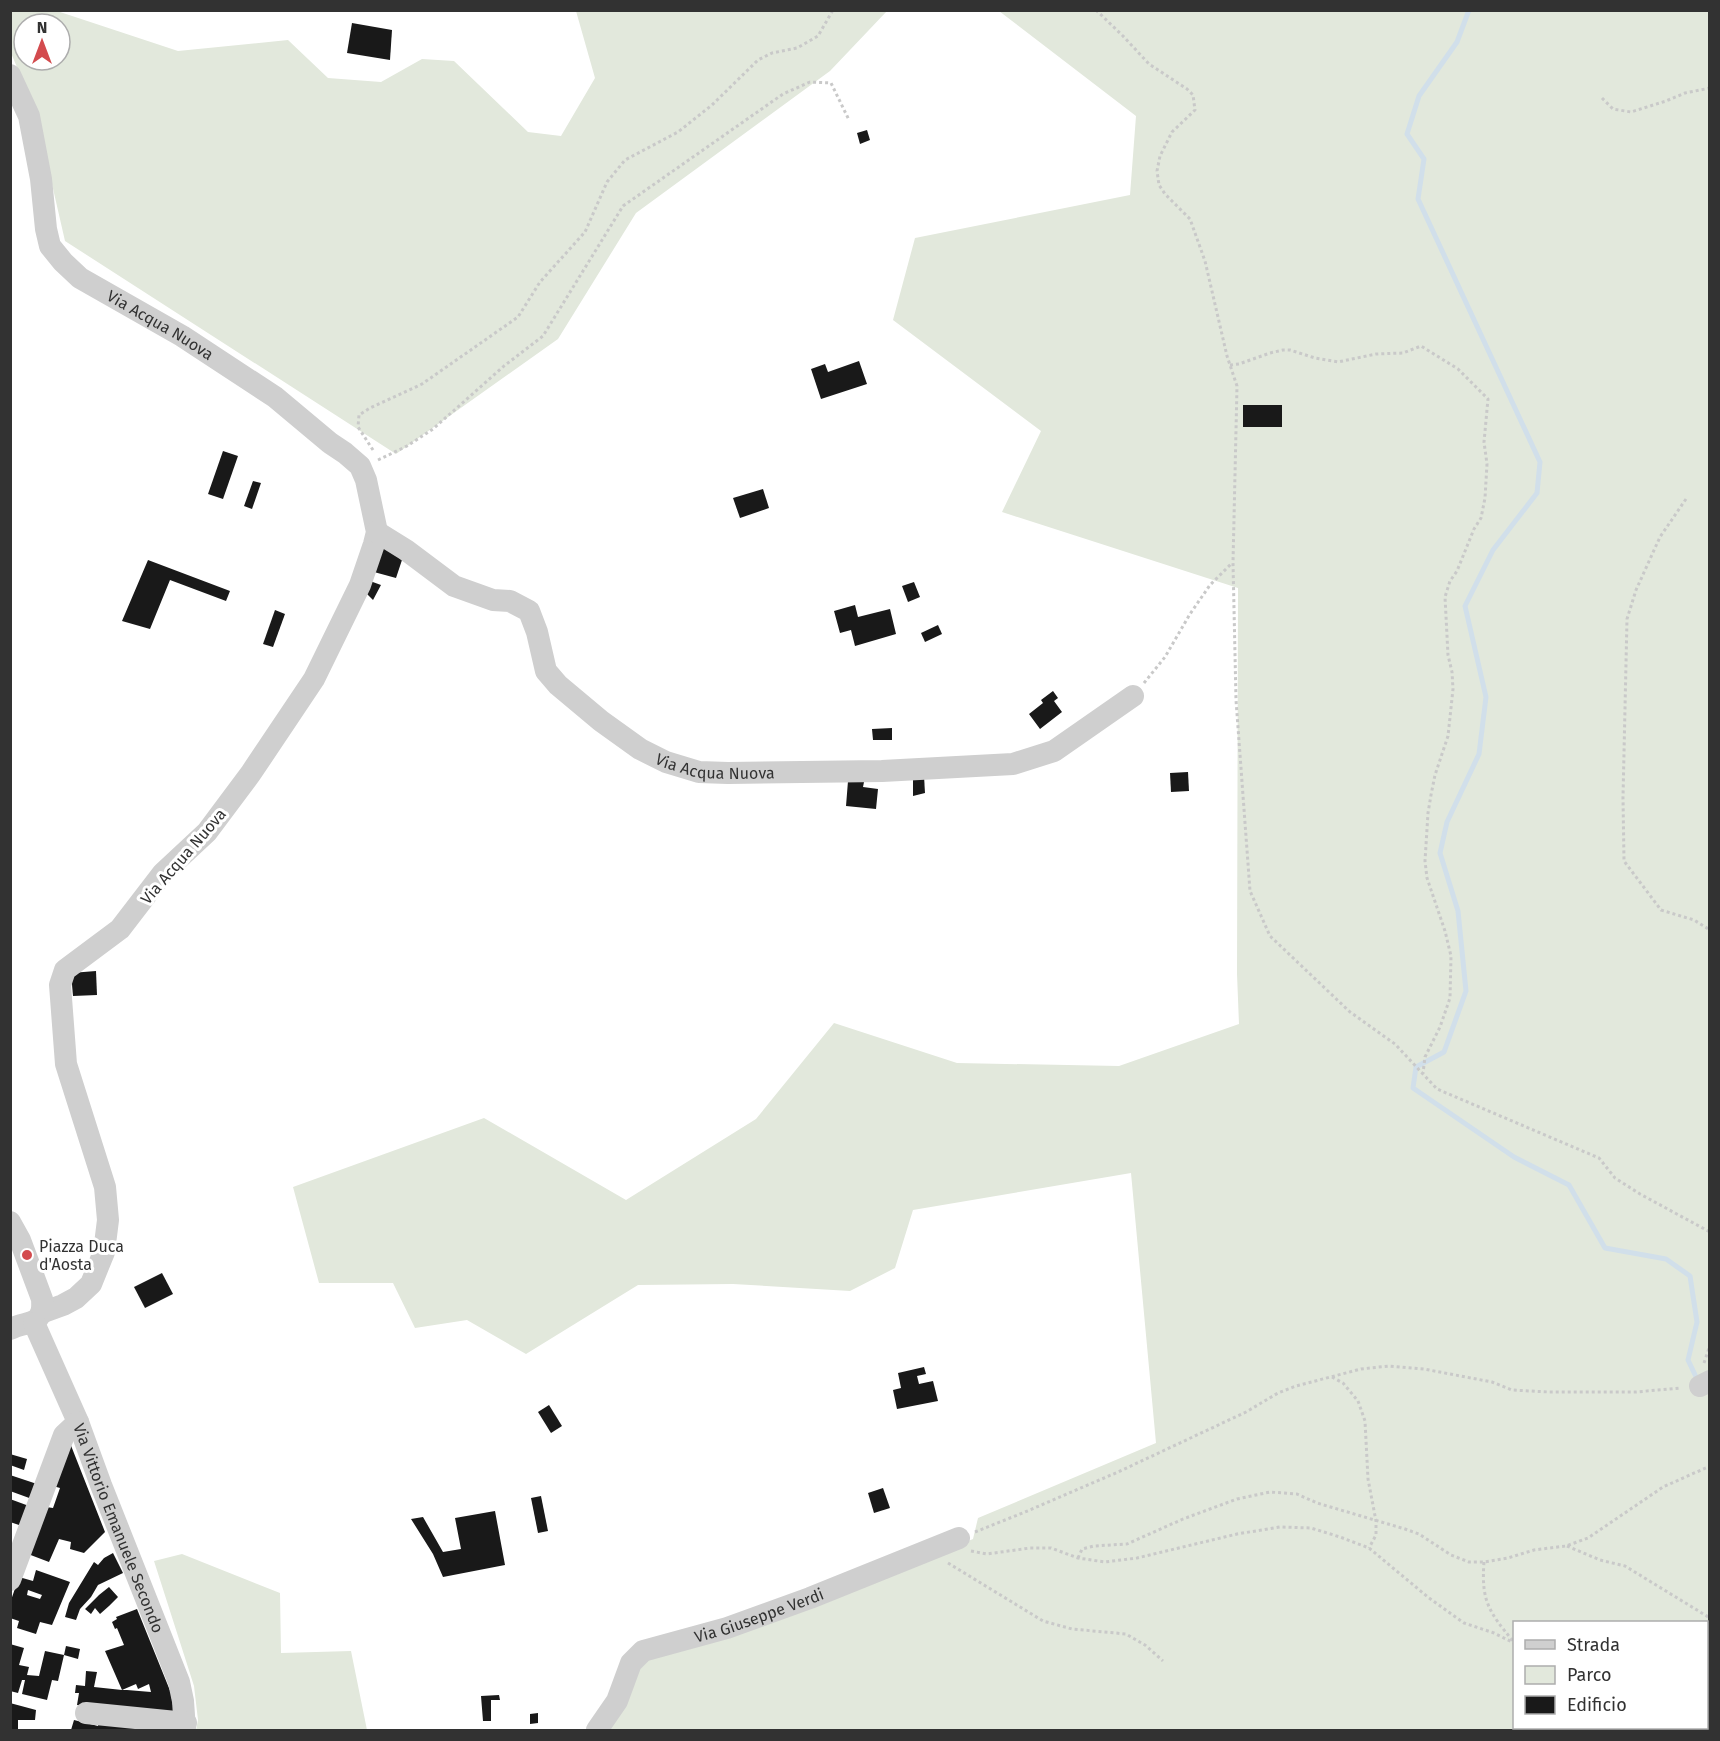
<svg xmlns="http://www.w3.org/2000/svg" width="1720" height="1741" font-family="'Fira Sans',sans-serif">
<rect width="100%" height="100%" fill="#fff"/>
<g fill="#e2e8dc" fill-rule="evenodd">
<path d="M10 11H57L178 51 288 40 328 78 381 82 422 59 454 61 528 132 561 136 595 78 576 11H887L830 71 636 213 558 339 396 454 65 241 35 110 11 53ZM24 24H60V60H24Z"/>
<path d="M999 11H1709V1730H610L645 1657 810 1606 973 1539 978 1518 1156 1443 1131 1173 913 1210 895 1268 850 1291 733 1284 638 1285 526 1354 467 1320 415 1328 393 1283H319L293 1187 484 1118 626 1200 756 1119 834 1023 957 1063 1119 1066 1239 1024 1237 974 1238 588 1002 512 1041 431 893 320 915 238 1130 195 1136 116ZM1514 1622H1706V1728H1514Z"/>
<path d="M182 1554 280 1593 281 1653 351 1651 367 1730H196L198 1720 194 1686 154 1561Z"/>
</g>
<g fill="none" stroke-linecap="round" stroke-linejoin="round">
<path stroke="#d1dfea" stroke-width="5" d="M1469 10 1457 42 1419 96 1407 134 1424 159 1418 199 1540 462 1537 493 1493 550 1465 606 1486 697 1479 754 1447 822 1440 853 1458 911 1466 991 1444 1052 1416 1067 1413 1088 1514 1157 1569 1185 1605 1248 1666 1259 1690 1276 1697 1322 1688 1360 1698 1381"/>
</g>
<g fill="#191919" fill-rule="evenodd">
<path d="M352 23 392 30 390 60 347 53Z"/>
<path d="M867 130 870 140 860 144 857 133Z"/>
<path d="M859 361 867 384 821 399 811 369 825 364 828 372Z"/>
<rect x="1243" y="405" width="39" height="22"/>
<path d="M223 451 238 456 223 499 208 494Z"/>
<path d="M253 481 261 483 252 509 244 506Z"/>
<path d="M763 489 769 508 740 518 733 498Z"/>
<path d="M385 548 402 560 396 578 374 572 381 549Z"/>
<path d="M148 560 230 591 226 601 170 580 150 629 122 621Z"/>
<path d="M370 581 381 585 373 600 366 593Z"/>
<path d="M914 582 920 597 908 602 902 586Z"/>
<path d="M855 605 858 617 890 609 896 634 855 646 851 630 840 633 834 611Z"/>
<path d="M275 610 285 614 273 647 263 644Z"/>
<path d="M938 625 942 634 925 642 921 633Z"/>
<path d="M1053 691 1058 698 1054 701 1062 712 1040 729 1029 714 1043 703 1041 700Z"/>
<path d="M892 728V740H873L872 729Z"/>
<path d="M1188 772 1189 791 1171 792 1170 773Z"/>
<path d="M913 776H924L925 793 913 796Z"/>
<path d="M848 781 864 782 863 787 878 789 876 809 846 806Z"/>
<path d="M96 971 97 995 73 996 71 973Z"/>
<path d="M162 1273 173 1294 145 1308 134 1287Z"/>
<path d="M924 1367 926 1374 917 1376 919 1384 933 1381 938 1401 897 1409 893 1390 901 1388 898 1373Z"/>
<path d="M549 1405 562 1426 551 1433 538 1412Z"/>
<path d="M70 1443 105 1532 84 1553 70 1549 71 1542 59 1539 49 1562 28 1554 46 1507 53 1508 60 1488 53 1486Z"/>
<path d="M10 1454 27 1459 24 1470 10 1465Z"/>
<path d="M10 1475 37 1484 32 1499 10 1491Z"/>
<path d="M883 1488 890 1508 874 1513 868 1493Z"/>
<path d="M541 1496 548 1531 538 1533 531 1498Z"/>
<path d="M10 1499 29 1506 22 1526 10 1522Z"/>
<path d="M495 1511 505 1565 443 1577 433 1554 411 1519 423 1517 443 1552 461 1549 455 1518Z"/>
<path d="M113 1553 123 1573 98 1585 91 1597 80 1609 76 1620 65 1617 69 1603 94 1562 98 1565 104 1558Z"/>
<path d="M36 1570 70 1582 52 1625 40 1622 36 1634 17 1628 19 1621 10 1618V1603L19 1577 33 1581ZM28 1590 42 1595 40 1599 27 1595Z"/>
<path d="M109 1587 118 1597 109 1606 100 1614 95 1608 91 1614 85 1609 99 1595Z"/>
<path d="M137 1609 171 1693 175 1718 77 1705 79 1693H75L76 1685 85 1686 86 1671 97 1672 94 1687 122 1690H127L151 1692 149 1684 138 1689 136 1684 122 1690 105 1651 124 1645 117 1628 115 1629 112 1622 117 1619 116 1617Z"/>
<path d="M10 1644 24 1648 19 1665 29 1667 27 1675 39 1676 45 1651 64 1655 58 1681 52 1680 47 1700 22 1694 25 1680H22L18 1693 10 1691Z"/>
<path d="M66 1646 80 1649 78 1659 64 1655Z"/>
<path d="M499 1695 500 1700H491V1721H483L481 1696Z"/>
<path d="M10 1703 36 1710 35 1720H18V1730H10Z"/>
<path d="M538 1713V1723L530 1724V1714Z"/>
<path d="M99 1718 174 1730H71L74 1720 98 1726Z"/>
</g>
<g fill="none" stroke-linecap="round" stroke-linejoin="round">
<g stroke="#c9c9c9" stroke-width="3" stroke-dasharray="3 3" stroke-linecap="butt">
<path d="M1096 10 1123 36 1149 64 1187 89 1193 95 1195 110 1172 132 1160 156 1157 171 1159 185 1165 194 1190 219 1205 261 1227 356 1237 386 1233 563 1236 700 1250 891 1270 936 1350 1012 1395 1044 1437 1089 1599 1158 1615 1178 1640 1194 1710 1232"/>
<path d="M1602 98 1613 109 1631 112 1666 101 1685 93 1710 88"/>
<path d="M1230 365 1239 364 1270 353 1283 350H1290L1315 358 1338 362 1376 354 1403 353 1421 346 1458 369 1488 399 1484 442 1487 464 1485 498 1481 518 1474 529 1457 571 1450 581 1445 597 1448 655 1452 672 1453 689 1448 736 1435 775 1431 795 1428 813 1425 861 1427 878 1445 931 1451 956 1450 998 1440 1027 1425 1057 1423 1073"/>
<path d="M373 450 358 427 359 415 370 408 422 384 518 317 540 282 585 232 607 182 625 160 678 132 712 105 758 60 772 53 797 48 818 36 833 10"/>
<path d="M378 460 407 446 433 429 504 366 543 336 623 206 783 94 810 82 831 83 849 120"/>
<path d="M1686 499 1660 537 1636 590 1627 619 1623 798 1624 861 1661 910 1694 920 1710 930"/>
<path d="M1144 683 1165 657 1190 614 1210 585 1232 563"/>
<path d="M1704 1363 1710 1345"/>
<path d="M1332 1377 1343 1383 1358 1401 1365 1421 1368 1479 1376 1521V1535L1369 1548"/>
<path d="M975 1532 1025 1512 1118 1472 1246 1412 1278 1393 1296 1386 1361 1369 1389 1366 1424 1369 1492 1382 1512 1390 1549 1392H1636L1680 1388"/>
<path d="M1567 1546 1600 1560 1625 1566 1710 1618"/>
<path d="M971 1551 987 1554 1030 1548H1051L1078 1558 1105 1562 1137 1558 1237 1534 1280 1527 1311 1528 1340 1537 1369 1548 1429 1598 1464 1623 1494 1633 1514 1643"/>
<path d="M1078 1558 1082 1549 1094 1546 1127 1544 1183 1519 1237 1499 1270 1492 1297 1494 1317 1503 1405 1529 1419 1534 1451 1555 1469 1562H1484L1508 1558 1534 1550 1566 1546 1588 1538 1663 1487 1710 1466"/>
<path d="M1484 1562C1481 1601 1489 1612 1513 1641"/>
<path d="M948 1563 1043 1621 1072 1629 1126 1634 1145 1645 1163 1661"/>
<path d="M1706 1705 1710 1707"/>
</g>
<g stroke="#cfcfcf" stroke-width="22">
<path id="s1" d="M10 75 29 116 41 179 46 229 50 246 63 262 80 278 182 336 275 397 330 443 345 453 360 466 366 480 377 532 374 544 360 585 314 679 251 773 207 832 163 873 120 929 65 970 60 985 66 1064 105 1187 108 1220 104 1252 91 1284 76 1298 63 1305 41 1313"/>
<path id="s2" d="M377 532 406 550 454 586 493 600 510 601 529 611 537 632 546 671 558 685 601 721 640 749 666 762 699 772 728 773 882 771 1013 764 1054 751 1133 696"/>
<path d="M10 1222 20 1240 42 1299C44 1327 29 1320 10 1329"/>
<path id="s3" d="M34 1323 78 1422 101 1485 179 1682 183 1701 185 1730"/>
<path d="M1700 1386 1710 1381"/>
<path d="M10 1580 64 1435 78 1422"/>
<path d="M86 1713 186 1723"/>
<path id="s4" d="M597 1730 617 1701 631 1663 643 1651 727 1628 810 1598 959 1538"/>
</g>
</g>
<circle fill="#d34b4e" stroke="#fff" stroke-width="2" cx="27" cy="1255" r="6"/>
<g text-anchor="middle" stroke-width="6" stroke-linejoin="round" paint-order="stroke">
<g font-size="16" fill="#323232" stroke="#fff">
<text dy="6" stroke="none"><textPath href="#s1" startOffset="314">Via Acqua Nuova</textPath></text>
<text dy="6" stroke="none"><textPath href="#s2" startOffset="438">Via Acqua Nuova</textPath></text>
<text transform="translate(183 856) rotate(-49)" y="6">Via Acqua Nuova</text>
<text dy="6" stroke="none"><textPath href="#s3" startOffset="222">Via Vittorio Emanuele Secondo</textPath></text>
<text dy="6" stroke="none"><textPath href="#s4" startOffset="214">Via Giuseppe Verdi</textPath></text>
</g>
<g font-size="16" fill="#323232" stroke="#fff" text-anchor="start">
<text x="39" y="1252">Piazza Duca<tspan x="39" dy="18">d'Aosta</tspan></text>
</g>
</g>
<rect width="1720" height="1741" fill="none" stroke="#323232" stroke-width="24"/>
<rect x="1513" y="1621" width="195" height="108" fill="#ffffff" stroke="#adadad" stroke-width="1.5"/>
<rect x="1525" y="1640" width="30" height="9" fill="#cfcfcf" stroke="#adadad" stroke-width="1.5"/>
<text x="1567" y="1651" font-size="18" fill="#323232">Strada</text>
<rect x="1525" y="1666" width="30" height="18" fill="#e2e8dc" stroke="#adadad" stroke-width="1.5"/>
<text x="1567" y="1681" font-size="18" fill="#323232">Parco</text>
<rect x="1525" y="1696" width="30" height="18" fill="#191919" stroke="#adadad" stroke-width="1.5"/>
<text x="1567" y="1711" font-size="18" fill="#323232">Edificio</text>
<g transform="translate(42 42)"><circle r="28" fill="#ffffff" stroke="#adadad" stroke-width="1.5"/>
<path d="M0-4.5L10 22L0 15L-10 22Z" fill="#d34b4e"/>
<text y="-9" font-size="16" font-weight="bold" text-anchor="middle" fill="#323232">N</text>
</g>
</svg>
